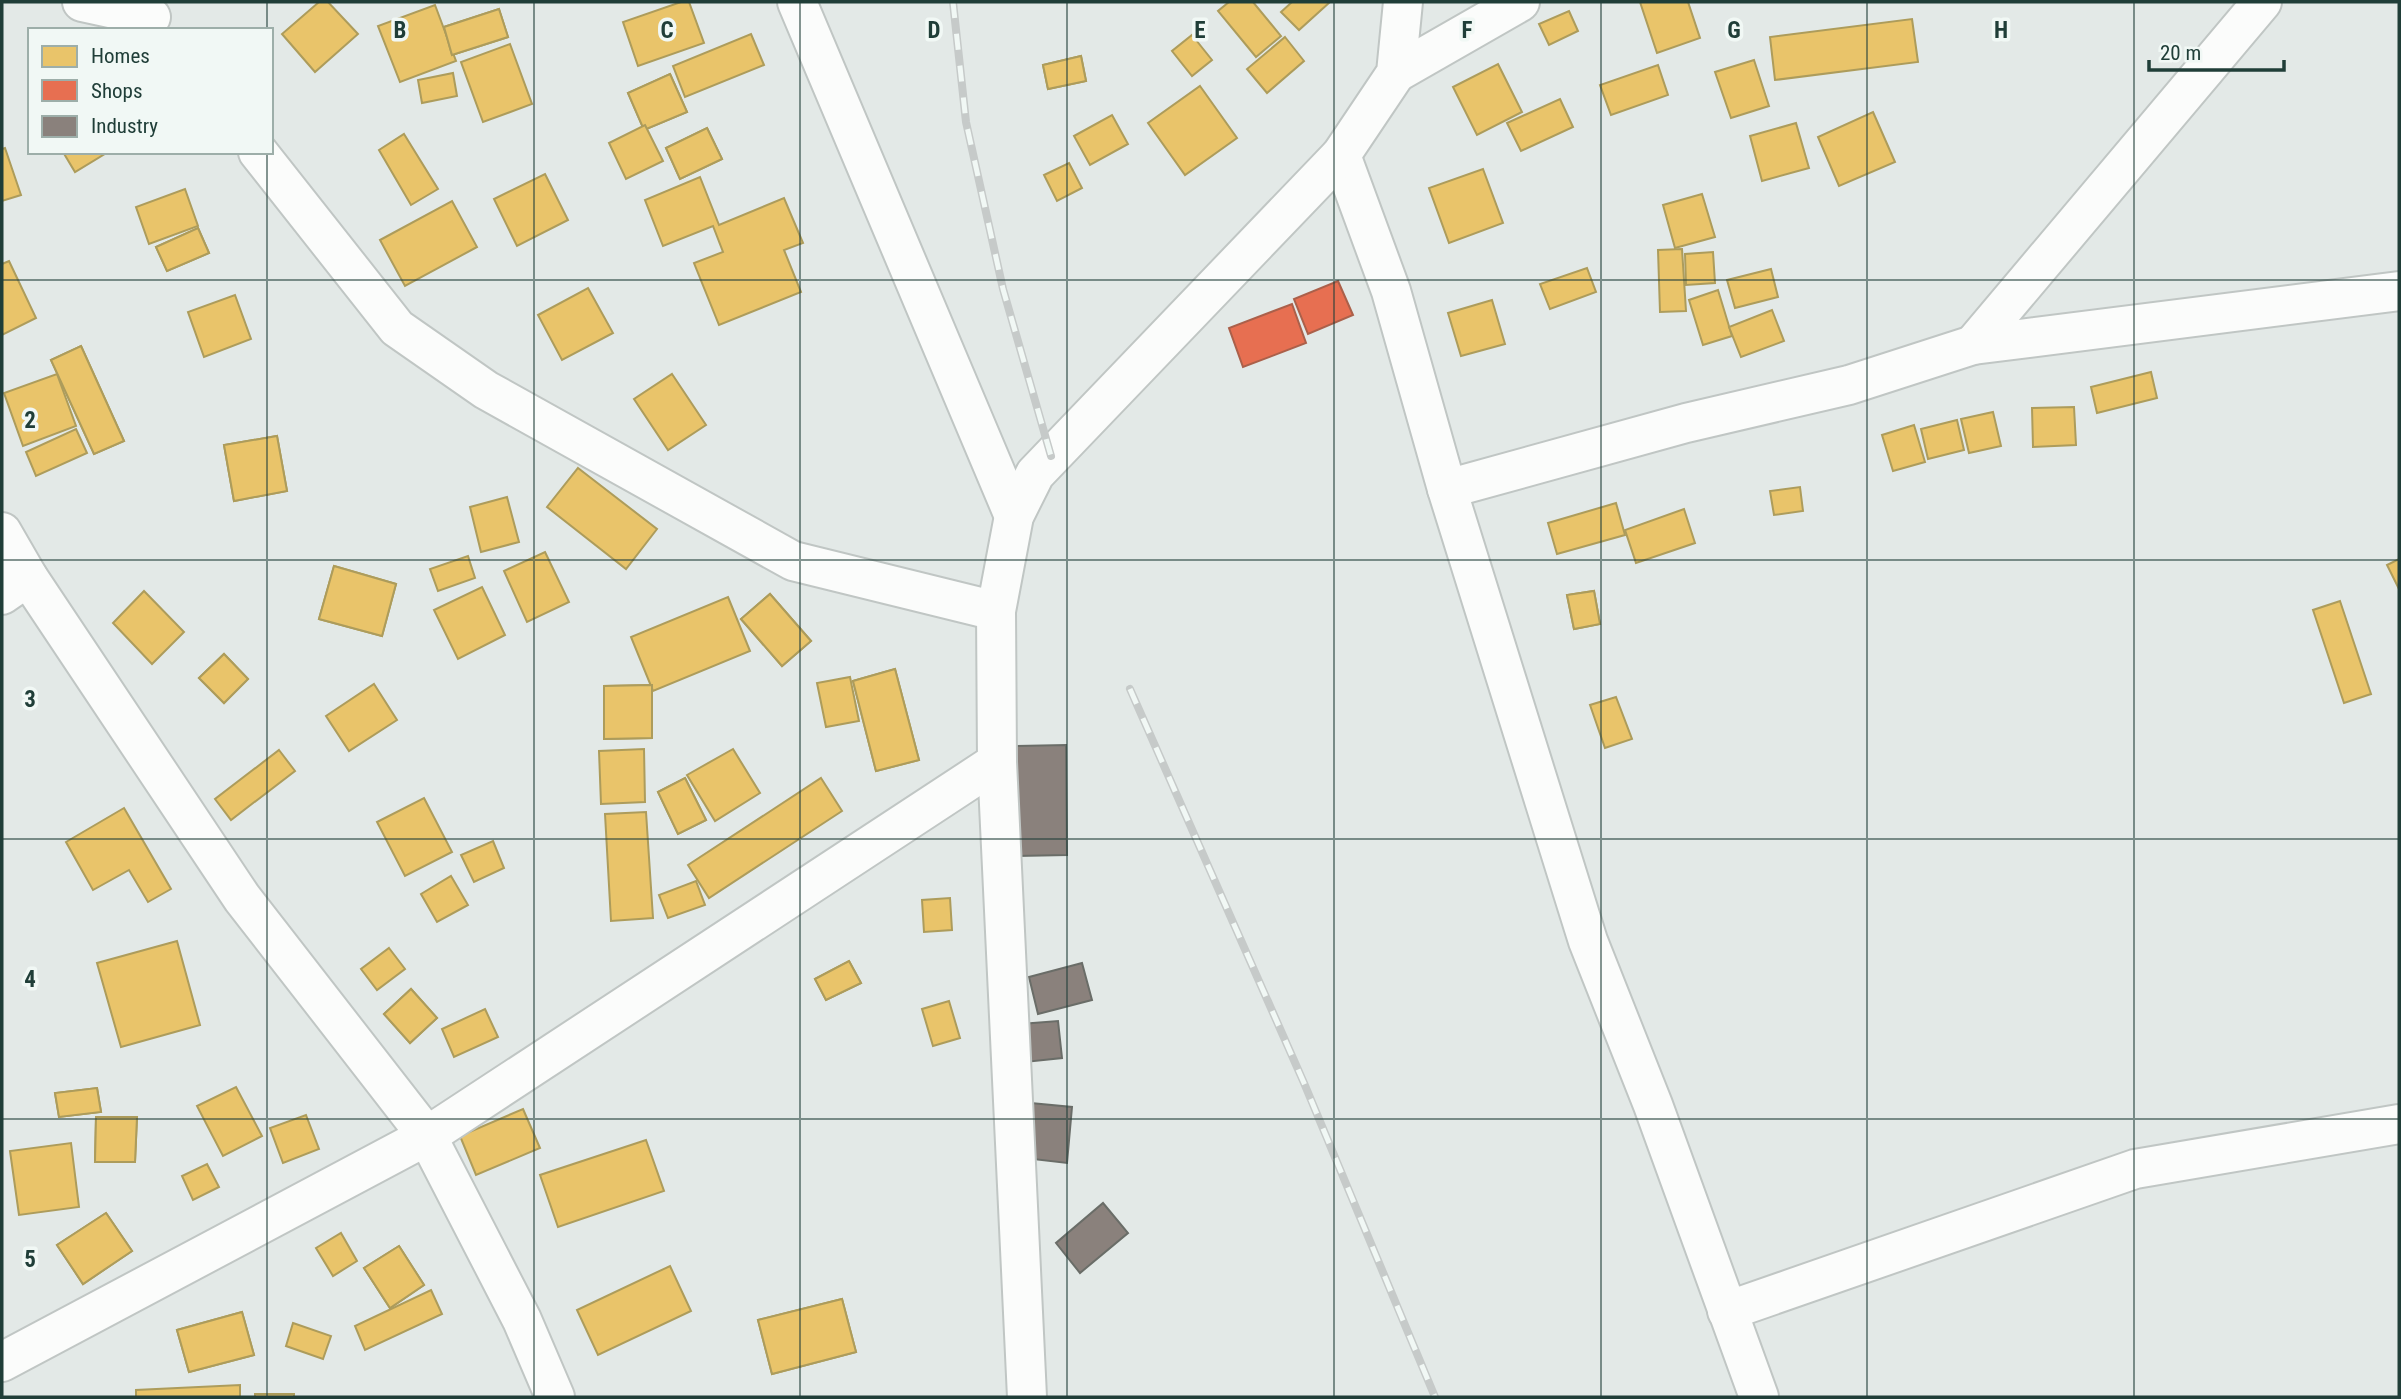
<svg xmlns="http://www.w3.org/2000/svg" width="2401" height="1399" font-family="'Roboto Condensed',sans-serif">
<rect width="100%" height="100%" fill="#e3e9e7"/>
<g fill="#e9c46a" stroke="#ad9c5b" stroke-width="2">
<path d="M319 2H328L358 34 315 72 282 34Z"/>
<path d="M681 2H689L704 43 638 66 623 22Z"/>
<path d="M1229 2H1253L1281 36 1256 57 1218 11Z"/>
<path d="M1292 2H1330L1299 30 1281 12Z"/>
<path d="M1640 2H1688L1700 38 1657 53Z"/>
<path d="M435 5 456 61 400 82 378 26Z"/>
<path d="M499 9 508 37 452 55 444 27Z"/>
<path d="M499 9 508 37 452 55 444 27Z"/>
<path d="M1569 11 1578 31 1549 45 1539 24Z"/>
<path d="M1912 19 1918 62 1775 80 1770 37Z"/>
<path d="M751 34 764 65 685 97 673 66Z"/>
<path d="M1192 35 1212 60 1192 76 1172 51Z"/>
<path d="M1285 37 1304 61 1267 93 1247 69Z"/>
<path d="M510 44 532 104 483 122 461 62Z"/>
<path d="M1081 56 1086 81 1048 89 1043 65Z"/>
<path d="M1081 56 1086 81 1048 89 1043 65Z"/>
<path d="M1754 60 1769 106 1731 118 1715 72Z"/>
<path d="M1498 64 1522 112 1477 135 1453 87Z"/>
<path d="M1658 65 1668 95 1611 115 1600 85Z"/>
<path d="M453 73 457 96 422 103 418 80Z"/>
<path d="M670 74 687 112 644 130 628 93Z"/>
<path d="M670 74 687 112 644 130 628 93Z"/>
<path d="M1200 86 1237 138 1185 175 1148 123Z"/>
<path d="M1560 99 1573 127 1521 151 1507 123Z"/>
<path d="M1873 112 1895 162 1839 186 1818 137Z"/>
<path d="M1112 115 1128 144 1090 165 1074 136Z"/>
<path d="M1796 123 1809 168 1762 181 1750 136Z"/>
<path d="M645 125 663 161 626 179 609 143Z"/>
<path d="M707 128 722 159 680 179 666 148Z"/>
<path d="M707 128 722 159 680 179 666 148Z"/>
<path d="M404 134 438 189 411 205 379 150Z"/>
<path d="M5 148 21 195 2 201V149Z"/>
<path d="M63 152H108L75 172Z"/>
<path d="M1069 163 1082 188 1057 201 1044 175Z"/>
<path d="M1483 169 1503 223 1449 243 1429 188Z"/>
<path d="M545 174 568 220 517 246 494 199Z"/>
<path d="M700 177 719 225 784 198 803 243 784 250 801 292 719 325 694 263 723 252 713 226 663 246 645 200Z"/>
<path d="M185 189 198 226 149 244 136 207Z"/>
<path d="M1702 194 1715 237 1675 248 1663 205Z"/>
<path d="M452 201 477 247 405 286 380 240Z"/>
<path d="M198 228 209 253 167 271 156 247Z"/>
<path d="M198 228 209 253 167 271 156 247Z"/>
<path d="M1682 249 1686 311 1660 312 1658 250Z"/>
<path d="M1713 252 1715 283 1686 285 1685 254Z"/>
<path d="M9 261 36 318 2 335V264Z"/>
<path d="M1587 268 1596 292 1550 309 1540 284Z"/>
<path d="M1771 269 1778 297 1735 308 1727 280Z"/>
<path d="M588 288 613 333 562 360 538 315Z"/>
<path d="M1718 290 1732 336 1703 345 1689 300Z"/>
<path d="M235 295 251 339 204 357 188 312Z"/>
<path d="M1492 300 1505 344 1461 356 1448 313Z"/>
<path d="M1772 310 1784 341 1741 357 1729 327Z"/>
<path d="M81 346 124 441 94 454 51 360Z"/>
<path d="M81 346 124 441 94 454 51 360Z"/>
<path d="M2151 372 2157 398 2097 413 2091 387Z"/>
<path d="M57 374 76 426 23 446 4 393Z"/>
<path d="M672 374 706 425 668 450 634 399Z"/>
<path d="M2074 407 2076 445 2033 447 2032 408Z"/>
<path d="M1993 412 2001 446 1969 453 1961 419Z"/>
<path d="M1957 420 1964 450 1928 459 1921 429Z"/>
<path d="M1914 425 1925 462 1893 471 1882 435Z"/>
<path d="M76 429 87 453 36 476 26 452Z"/>
<path d="M277 436 287 491 234 501 224 445Z"/>
<path d="M277 436 287 491 234 501 224 445Z"/>
<path d="M578 468 657 529 626 569 547 507Z"/>
<path d="M1800 487 1803 511 1774 515 1770 491Z"/>
<path d="M507 497 519 542 481 552 470 507Z"/>
<path d="M1616 503 1625 535 1557 554 1548 523Z"/>
<path d="M1684 509 1695 543 1636 563 1625 530Z"/>
<path d="M545 552 569 602 527 622 504 571Z"/>
<path d="M468 556 475 578 438 591 430 569Z"/>
<path d="M2399 559V589L2387 565Z"/>
<path d="M334 566 396 584 382 636 319 619Z"/>
<path d="M334 566 396 584 382 636 319 619Z"/>
<path d="M482 587 505 635 458 659 434 610Z"/>
<path d="M144 591 184 632 152 664 113 623Z"/>
<path d="M1594 591 1600 624 1574 629 1567 595Z"/>
<path d="M1594 591 1600 624 1574 629 1567 595Z"/>
<path d="M770 594 811 641 782 666 741 619Z"/>
<path d="M770 594 811 641 782 666 741 619Z"/>
<path d="M728 597 750 651 653 691 631 637Z"/>
<path d="M2340 601 2371 694 2344 703 2313 610Z"/>
<path d="M224 654 248 679 224 703 199 678Z"/>
<path d="M224 654 248 679 224 703 199 678Z"/>
<path d="M895 669 919 760 876 771 853 681Z"/>
<path d="M895 669 919 760 876 771 853 681Z"/>
<path d="M850 677 859 721 826 727 817 683Z"/>
<path d="M374 684 397 720 349 751 326 716Z"/>
<path d="M652 685V738L604 739V686Z"/>
<path d="M652 685V738L604 739V686Z"/>
<path d="M1616 697 1632 739 1605 748 1590 705Z"/>
<path d="M644 749 645 802 601 804 599 751Z"/>
<path d="M733 749 760 793 715 821 687 775Z"/>
<path d="M279 750 295 771 231 820 215 799Z"/>
<path d="M685 778 706 820 678 834 658 792Z"/>
<path d="M685 778 706 820 678 834 658 792Z"/>
<path d="M821 778 842 811 709 898 688 865Z"/>
<path d="M424 798 452 852 405 876 377 822Z"/>
<path d="M124 808 171 889 148 902 129 870 93 890 66 842Z"/>
<path d="M646 812 653 918 611 921 605 814Z"/>
<path d="M493 841 504 868 474 882 461 855Z"/>
<path d="M451 876 468 905 437 922 421 894Z"/>
<path d="M696 881 705 905 668 918 659 895Z"/>
<path d="M950 898 952 930 924 932 922 900Z"/>
<path d="M177 941 200 1025 121 1047 97 963Z"/>
<path d="M389 948 405 969 377 990 361 969Z"/>
<path d="M849 961 861 983 826 1000 815 979Z"/>
<path d="M849 961 861 983 826 1000 815 979Z"/>
<path d="M411 989 437 1018 410 1043 384 1014Z"/>
<path d="M411 989 437 1018 410 1043 384 1014Z"/>
<path d="M949 1001 960 1038 933 1046 922 1009Z"/>
<path d="M485 1009 498 1037 454 1057 442 1029Z"/>
<path d="M236 1087 262 1136 223 1156 197 1106Z"/>
<path d="M97 1088 101 1112 59 1117 55 1093Z"/>
<path d="M97 1088 101 1112 59 1117 55 1093Z"/>
<path d="M523 1109 540 1148 476 1175 460 1136Z"/>
<path d="M306 1115 319 1149 283 1163 270 1128Z"/>
<path d="M96 1117H137L135 1162H95Z"/>
<path d="M96 1117H137L135 1162H95Z"/>
<path d="M646 1140 664 1191 558 1227 540 1175Z"/>
<path d="M71 1143 79 1207 19 1215 10 1151Z"/>
<path d="M207 1164 219 1187 193 1200 182 1176Z"/>
<path d="M106 1213 132 1251 83 1284 57 1245Z"/>
<path d="M106 1213 132 1251 83 1284 57 1245Z"/>
<path d="M341 1233 357 1261 333 1276 316 1248Z"/>
<path d="M399 1246 424 1285 390 1308 364 1268Z"/>
<path d="M399 1246 424 1285 390 1308 364 1268Z"/>
<path d="M670 1266 691 1311 598 1355 577 1310Z"/>
<path d="M431 1290 442 1314 365 1350 355 1326Z"/>
<path d="M842 1299 856 1352 772 1374 758 1320Z"/>
<path d="M842 1299 856 1352 772 1374 758 1320Z"/>
<path d="M242 1312 254 1355 189 1372 177 1330Z"/>
<path d="M242 1312 254 1355 189 1372 177 1330Z"/>
<path d="M293 1323 331 1336 323 1359 286 1346Z"/>
<path d="M240 1385V1397H136V1390Z"/>
<rect x="255" y="1394" width="39" height="3"/>
</g>
<g fill="#e76f51" stroke="#ab604a" stroke-width="2">
<path d="M1338 281 1353 315 1308 334 1294 299Z"/>
<path d="M1292 304 1306 343 1243 367 1229 328Z"/>
</g>
<g fill="#8a817c" stroke="#6a6d68" stroke-width="2">
<path d="M1066 745 1067 855 1013 856 1011 746Z"/>
<path d="M1082 963 1092 1000 1038 1014 1029 977Z"/>
<path d="M1058 1021 1062 1058 1025 1062 1021 1024Z"/>
<path d="M1020 1102 1072 1107 1067 1163 1015 1157Z"/>
<path d="M1103 1203 1128 1233 1080 1273 1056 1243Z"/>
</g>
<g fill="none" stroke-linecap="round" stroke-linejoin="round">
<defs>
<g id="minor">
<path d="M82 2 151 17"/>
<path d="M797 2 1014 516"/>
<path d="M1396 73 1520 2"/>
<path d="M258 152 397 328 486 390 793 561 996 611"/>
<path d="M1341 155 1391 291 1447 489 1588 941 1653 1105 1759 1397"/>
<path d="M1973 345 2262 2"/>
<path d="M1447 489 1686 423 1849 385 1973 345 2399 291"/>
<path d="M2 532 28 577 242 898 427 1136 522 1320 555 1397"/>
<path d="M2 595 28 577"/>
<path d="M1727 1311 2135 1169 2399 1124"/>
<path d="M2 1362 427 1136 997 762"/>
<path d="M1027 1397 997 762 996 611 1014 516 1035 474 1341 155 1396 73 1403 2"/>
</g>
</defs>
<use href="#minor" stroke="#c0c6c4" stroke-width="42"/>
<use href="#minor" stroke="#fbfcfb" stroke-width="38"/>
<defs>
<g id="rail">
<path d="M953 2 966 122 1003 289 1051 456"/>
<path d="M1130 689 1304 1083 1435 1397"/>
</g>
</defs>
<use href="#rail" stroke="#c6cac9" stroke-width="8"/>
<use href="#rail" stroke="#f1f8f5" stroke-width="5" stroke-dasharray="16" stroke-linecap="butt"/>
</g>
<path fill="none" stroke="#203e38" stroke-width="2" stroke-opacity="0.55" d="M267 2V30M534 2V1397M800 2V1397M1067 2V1397M1334 2V1397M1601 2V1397M1867 2V1397M2134 2V1397M267 152V1397M2 280H2399M2 560H2399M2 839H2399M2 1119H2399"/>
<g font-size="23" text-anchor="middle" font-weight="bold" fill="#203e38" stroke="#f1f8f5" stroke-width="7" stroke-linejoin="round" paint-order="stroke">
<text x="400" y="38">B</text>
<text x="667" y="38">C</text>
<text x="934" y="38">D</text>
<text x="1200" y="38">E</text>
<text x="1467" y="38">F</text>
<text x="1734" y="38">G</text>
<text x="2001" y="38">H</text>
<text x="30" y="428">2</text>
<text x="30" y="707">3</text>
<text x="30" y="987">4</text>
<text x="30" y="1267">5</text>
</g>
<rect width="2401" height="1399" fill="none" stroke="#203e38" stroke-width="7"/>
<rect x="28" y="28" width="245" height="126" fill="#f1f8f5" stroke="#9daea9" stroke-width="2"/>
<rect x="42" y="46" width="35" height="21" fill="#e9c46a" stroke="#9daea9" stroke-width="2"/>
<text x="91" y="63" font-size="21" fill="#203e38">Homes</text>
<rect x="42" y="80" width="35" height="21" fill="#e76f51" stroke="#9daea9" stroke-width="2"/>
<text x="91" y="98" font-size="21" fill="#203e38">Shops</text>
<rect x="42" y="116" width="35" height="21" fill="#8a817c" stroke="#9daea9" stroke-width="2"/>
<text x="91" y="133" font-size="21" fill="#203e38">Industry</text>
<path d="M2149 60v10h135v-10" fill="none" stroke="#203e38" stroke-width="3.5"/>
<text x="2160" y="60" font-size="21" fill="#203e38" stroke="#f1f8f5" stroke-width="5" paint-order="stroke">20 m</text>
</svg>
